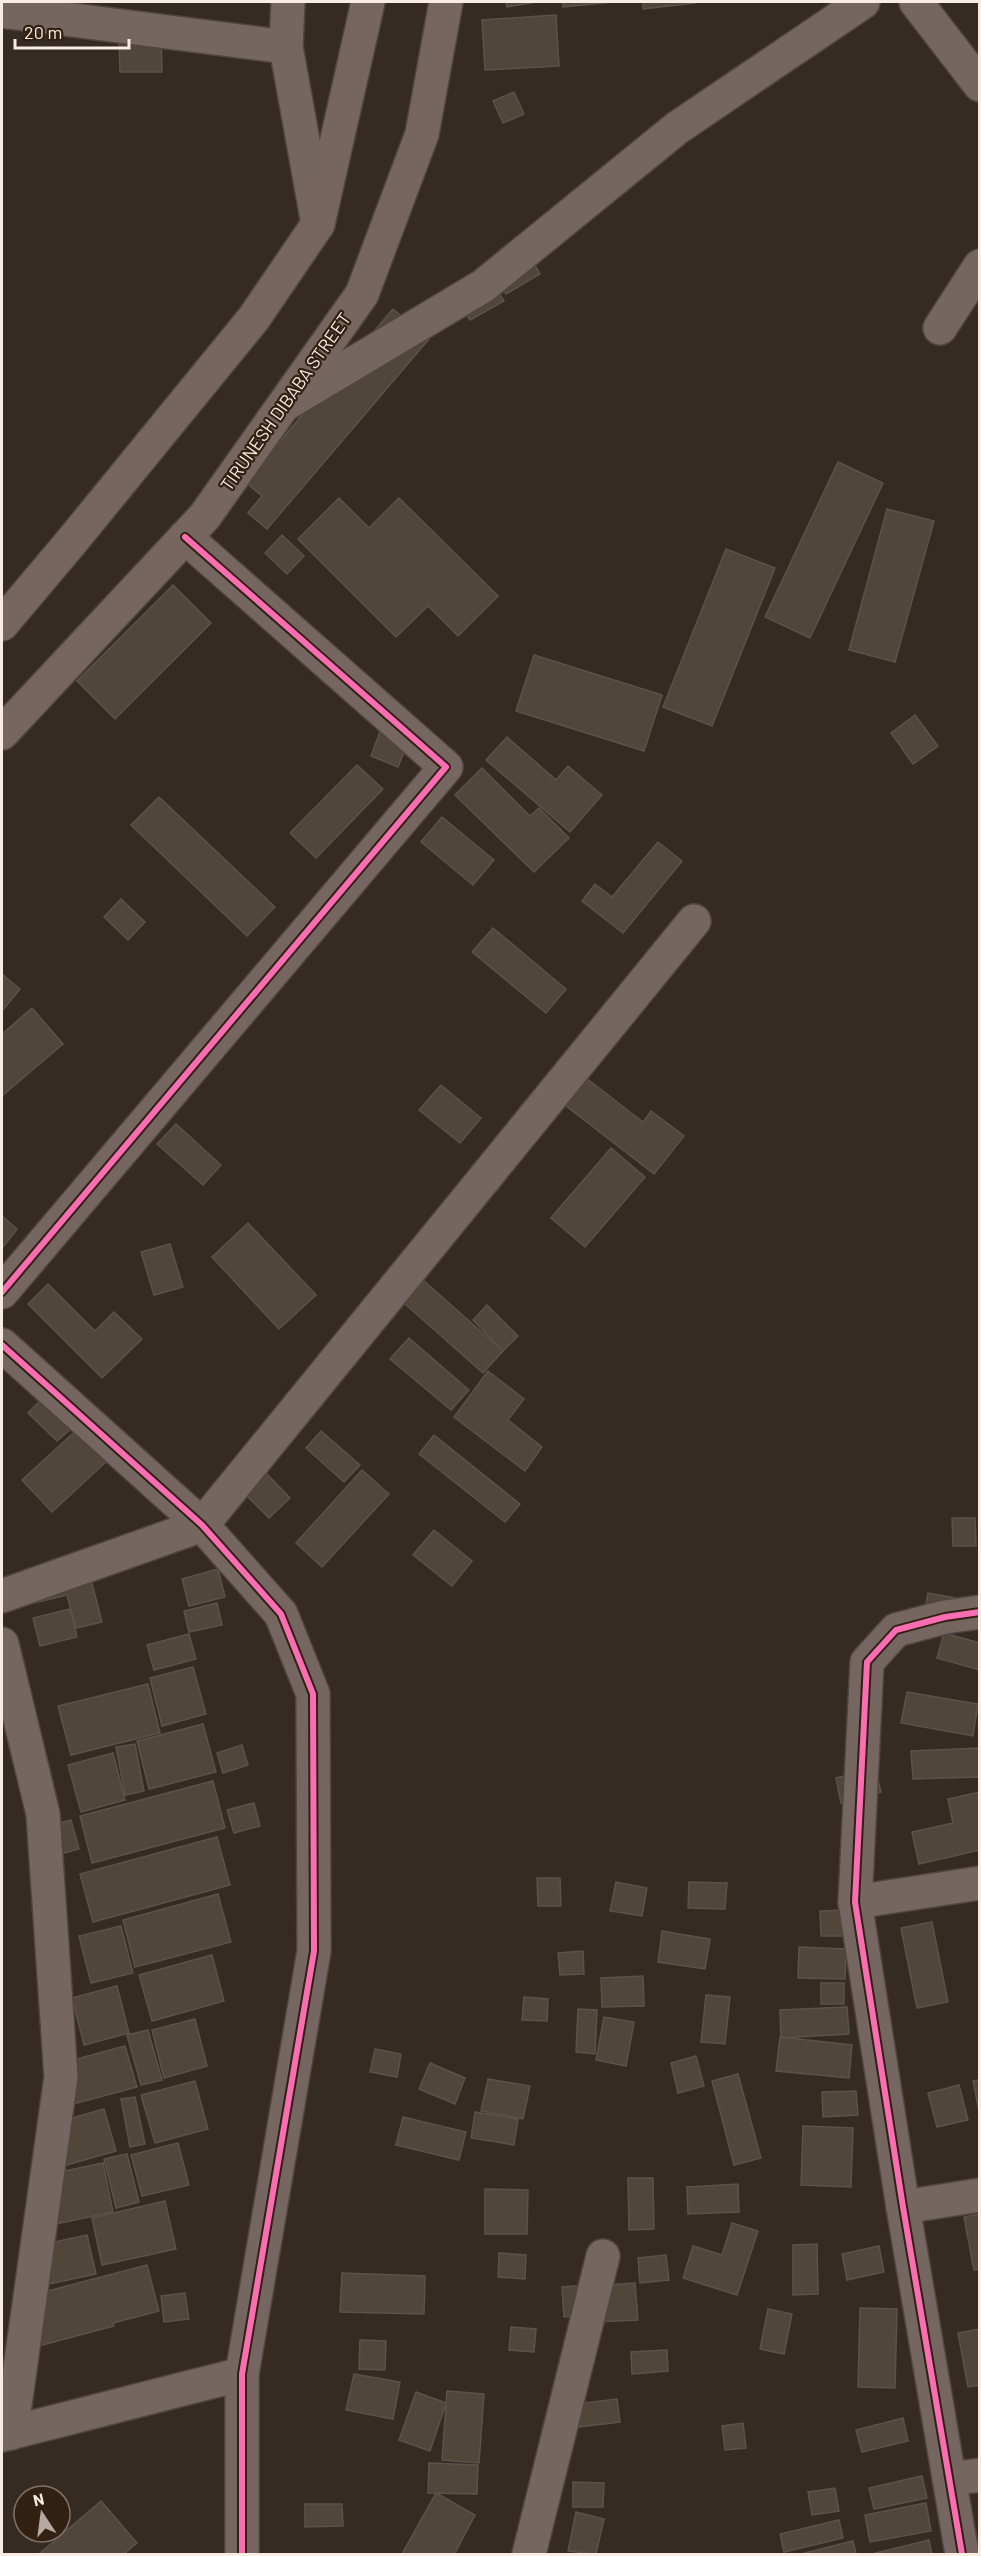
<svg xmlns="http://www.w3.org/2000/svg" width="981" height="2556" font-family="Barlow,sans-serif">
<rect width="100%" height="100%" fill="#352b23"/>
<g fill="#504639" stroke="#5a534c" stroke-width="1.5">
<path d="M506 2H537L507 7Z"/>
<path d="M563 2H613L563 7Z"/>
<path d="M643 2H695V3L643 9Z"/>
<path d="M556 15 559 66 485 70 482 20Z"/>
<path d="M119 36H161L162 72H120Z"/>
<path d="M514 92 524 114 503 123 493 101Z"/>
<path d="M526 250 540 274 506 294 492 269Z"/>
<path d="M488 275 504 301 470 320 454 294Z"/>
<path d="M393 309 429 339 267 529 248 513 262 496 245 482Z"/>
<path d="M838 462 883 483 810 638 765 617Z"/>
<path d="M339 498 369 528 399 498 498 596 458 636 428 606 396 637 298 539Z"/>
<path d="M887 509 934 521 895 662 849 650Z"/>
<path d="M282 535 304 556 287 574 265 553Z"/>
<path d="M726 549 775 568 712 726 663 707Z"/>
<path d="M173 585 211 623 115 719 77 681Z"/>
<path d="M534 655 662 695 644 751 516 711Z"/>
<path d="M915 715 938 746 913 764 891 733Z"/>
<path d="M381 729 409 740 398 767 371 756Z"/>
<path d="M507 737 556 780 568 766 602 795 570 832 486 760Z"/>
<path d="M357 765 383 789 316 858 290 833Z"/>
<path d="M482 768 530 816 539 808 569 838 534 872 455 795Z"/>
<path d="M159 797 275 907 247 936 131 825Z"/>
<path d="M442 817 494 860 473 885 421 842Z"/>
<path d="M658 842 682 861 623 933 582 901 595 884 612 897Z"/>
<path d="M121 899 145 922 128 940 104 917Z"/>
<path d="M493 928 566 989 546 1013 472 952Z"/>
<path d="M2 974 20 989 3 1010 2 1009Z"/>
<path d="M32 1008 63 1044 2 1096V1034Z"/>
<path d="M586 1078 643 1122 651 1111 684 1136 654 1174 565 1105Z"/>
<path d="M441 1085 481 1118 460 1143 419 1110Z"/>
<path d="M176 1124 221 1165 203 1185 157 1144Z"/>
<path d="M611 1148 645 1177 585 1247 551 1218Z"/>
<path d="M2 1216 17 1229 2 1248Z"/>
<path d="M248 1223 316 1295 279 1329 212 1257Z"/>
<path d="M170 1244 183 1287 154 1295 141 1252Z"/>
<path d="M424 1281 503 1351 483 1373 404 1303Z"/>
<path d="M48 1284 95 1331 114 1312 142 1339 102 1378 28 1304Z"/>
<path d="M487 1305 518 1336 503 1351 473 1320Z"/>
<path d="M409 1338 469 1390 451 1410 390 1359Z"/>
<path d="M488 1371 524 1399 508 1420 542 1447 525 1471 454 1417Z"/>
<path d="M44 1397 74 1426 57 1441 28 1413Z"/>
<path d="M80 1427 109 1459 52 1512 22 1480Z"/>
<path d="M321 1431 360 1465 344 1482 306 1448Z"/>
<path d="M434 1435 520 1504 505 1522 419 1454Z"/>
<path d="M362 1470 389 1494 322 1567 296 1543Z"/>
<path d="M264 1471 290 1498 269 1518 243 1492Z"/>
<path d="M952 1518H975L976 1546H953Z"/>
<path d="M434 1530 472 1561 452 1586 413 1555Z"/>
<path d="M218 1569 225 1597 189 1606 182 1579Z"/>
<path d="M89 1572 102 1622 76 1628 67 1595 34 1603 31 1587Z"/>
<path d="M928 1593 961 1599 923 1622Z"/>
<path d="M217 1603 222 1625 189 1632 184 1611Z"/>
<path d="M70 1609 77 1637 40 1646 33 1618Z"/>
<path d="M944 1633 980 1643V1670L937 1658Z"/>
<path d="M189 1634 196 1659 154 1670 147 1645Z"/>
<path d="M193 1667 206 1714 162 1726 150 1678Z"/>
<path d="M148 1684 160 1733 71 1755 58 1706Z"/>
<path d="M907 1692 978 1704 973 1736 901 1723Z"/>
<path d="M203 1724 216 1772 149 1789 137 1741Z"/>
<path d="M135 1744 144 1791 125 1795 116 1747Z"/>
<path d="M242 1745 248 1765 223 1773 217 1753Z"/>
<path d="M980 1748V1777L913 1779 911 1751Z"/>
<path d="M113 1753 125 1800 81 1812 68 1765Z"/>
<path d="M875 1768 881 1792 841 1803 836 1778Z"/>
<path d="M213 1781 225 1828 92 1863 80 1816Z"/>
<path d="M980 1792V1850L919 1864 912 1832 953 1823 948 1799Z"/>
<path d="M254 1803 260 1826 234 1833 227 1810Z"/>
<path d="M71 1820 79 1849 60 1854 52 1825Z"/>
<path d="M217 1837 230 1885 93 1922 80 1874Z"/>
<path d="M537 1878H560L561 1906H538Z"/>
<path d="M616 1882 647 1888 642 1916 610 1911Z"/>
<path d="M689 1882 727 1883 725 1909 688 1908Z"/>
<path d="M218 1894 231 1942 135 1967 123 1920Z"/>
<path d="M848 1910V1936H821L820 1911Z"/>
<path d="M932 1922 948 2002 917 2008 901 1928Z"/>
<path d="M121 1926 133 1973 91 1983 79 1936Z"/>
<path d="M662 1931 710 1939 705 1969 658 1962Z"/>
<path d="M799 1947 846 1949 845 1979 798 1978Z"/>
<path d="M583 1951 584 1974 560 1975 558 1953Z"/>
<path d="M212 1955 224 2001 152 2021 139 1975Z"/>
<path d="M643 1976 644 2006 602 2007 601 1978Z"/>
<rect x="821" y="1983" width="23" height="21"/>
<path d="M117 1986 129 2033 84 2045 72 1998Z"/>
<path d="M706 1995 730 1997 725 2044 701 2042Z"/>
<path d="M524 1997 548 1999 547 2021 522 2020Z"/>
<path d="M847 2007 849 2034 781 2038 780 2010Z"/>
<path d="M578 2009 597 2010 595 2054 576 2052Z"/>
<path d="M604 2017 634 2022 626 2066 596 2060Z"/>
<path d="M195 2019 207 2066 164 2078 152 2030Z"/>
<path d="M148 2030 162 2080 141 2085 127 2035Z"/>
<path d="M780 2037 852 2045 849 2078 776 2071Z"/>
<path d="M125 2046 137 2087 73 2104 62 2063Z"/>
<path d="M375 2049 401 2054 397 2077 370 2072Z"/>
<path d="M696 2056 704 2086 678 2093 671 2063Z"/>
<path d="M430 2063 465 2078 455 2104 419 2089Z"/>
<path d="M738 2074 761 2158 734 2165 712 2081Z"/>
<path d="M488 2079 530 2086 523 2119 481 2111Z"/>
<path d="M980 2080V2116L973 2081Z"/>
<path d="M195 2081 208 2129 155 2143 141 2095Z"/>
<path d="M959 2085 968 2120 937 2127 928 2093Z"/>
<path d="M856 2091 858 2115 823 2117 822 2092Z"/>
<path d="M135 2097 145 2144 130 2147 121 2099Z"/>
<path d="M104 2109 116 2151 63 2166 51 2124Z"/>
<path d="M475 2112 518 2119 514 2145 471 2138Z"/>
<path d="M403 2117 466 2132 459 2160 396 2145Z"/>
<path d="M803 2126 853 2128 851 2187 801 2185Z"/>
<path d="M178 2143 189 2185 142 2196 131 2155Z"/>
<path d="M127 2154 139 2202 116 2208 104 2159Z"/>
<path d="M103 2163 113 2212 46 2226 36 2177Z"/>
<path d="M628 2178H653L654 2229 629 2230Z"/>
<path d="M738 2184 739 2212 688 2214 687 2187Z"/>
<path d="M485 2189 528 2190 527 2234H485Z"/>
<path d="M165 2201 176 2249 102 2265 92 2218Z"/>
<path d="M980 2214V2269L974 2270 964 2217Z"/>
<path d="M732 2223 758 2231 737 2295 683 2278 693 2246 722 2255Z"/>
<path d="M87 2235 96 2274 35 2287 27 2248Z"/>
<path d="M817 2244 818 2294 793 2295V2245Z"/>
<path d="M879 2246 884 2272 847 2280 842 2254Z"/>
<path d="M499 2253 526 2255 525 2279 498 2277Z"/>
<path d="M666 2255 669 2280 640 2283 638 2258Z"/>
<path d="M147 2265 159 2311 113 2323 114 2326 31 2348 17 2299Z"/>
<path d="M342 2273 425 2276 424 2314 340 2312Z"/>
<path d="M635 2283 638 2320 595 2322 592 2286Z"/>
<path d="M588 2285 591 2314 564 2317 562 2287Z"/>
<path d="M185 2293 189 2319 164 2322 161 2296Z"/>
<path d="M860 2308 897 2309 895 2388 858 2387Z"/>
<path d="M768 2309 792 2314 784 2354 760 2349Z"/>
<path d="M511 2327 536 2329 534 2352 509 2350Z"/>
<path d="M980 2329V2385L968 2387 958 2333Z"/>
<path d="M360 2340 386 2341 385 2370 359 2369Z"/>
<path d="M667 2350 668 2371 632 2374 631 2352Z"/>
<path d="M354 2374 400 2382 393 2419 346 2410Z"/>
<path d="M447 2391 484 2394 479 2463 442 2460Z"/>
<path d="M416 2392 446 2403 430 2451 399 2440Z"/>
<path d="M617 2399 620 2422 579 2427 576 2404Z"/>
<path d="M903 2418 908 2441 862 2452 856 2430Z"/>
<path d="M743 2423 746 2448 725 2450 722 2426Z"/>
<path d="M429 2463 478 2465 477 2494 428 2493Z"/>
<path d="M922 2476 927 2498 874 2509 869 2488Z"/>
<path d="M573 2482 604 2483 603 2507H573Z"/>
<path d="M835 2488 839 2511 812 2515 808 2492Z"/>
<path d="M436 2493 475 2515 455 2553 457 2554H402Z"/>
<path d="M101 2501 137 2543 124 2554H39Z"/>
<path d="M926 2503 931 2531 870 2542 865 2515Z"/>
<path d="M305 2504H342L343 2526 305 2527Z"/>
<path d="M576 2512 604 2519 596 2554 568 2551Z"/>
<path d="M839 2520 843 2538 784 2552 780 2534Z"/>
<path d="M929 2540 932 2554H872Z"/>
<path d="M853 2541 856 2554H801Z"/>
</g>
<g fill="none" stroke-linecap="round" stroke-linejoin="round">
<defs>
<g id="minor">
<path d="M916 2 980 85"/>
<path d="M2 11 286 47 318 224"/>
<path d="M286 47 288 2"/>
<path d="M940 328 980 266"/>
<path d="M284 405 483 286 677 128 863 2"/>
<path d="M2 1292 446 767 185 537"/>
<path d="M2 1345 202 1525 281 1614 313 1694 314 1951 242 2374V2554"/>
<path d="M2 1596 202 1525 694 921"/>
<path d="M2 1644 43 1814 61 2077 11 2433"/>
<path d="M855 1902 980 1883"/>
<path d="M903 2207 980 2195"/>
<path d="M2 2435 242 2374"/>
<path d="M949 2479 980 2475"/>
<path d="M529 2554 603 2256"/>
<path d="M962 2554 903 2207 855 1902 867 1662 896 1630 945 1617 980 1612"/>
</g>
<g id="major">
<path d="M2 624 72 541 254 318 318 224 368 2"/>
<path d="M2 733 205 516 362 294 422 134 446 2"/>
</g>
</defs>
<use href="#minor" stroke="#4f4640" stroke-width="36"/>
<use href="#major" stroke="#4f4640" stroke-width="36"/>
<use href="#minor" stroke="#766662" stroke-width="33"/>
<use href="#major" stroke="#77665f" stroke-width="33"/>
<defs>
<g id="cycleway">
<path d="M2 1292 446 767 185 537"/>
<path d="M2 1345 202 1525 281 1614 313 1694 314 1951 242 2374V2554"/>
<path d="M962 2554 903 2207 855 1902 867 1662 896 1630 945 1617 980 1612"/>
</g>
</defs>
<use href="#cycleway" stroke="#322013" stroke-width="10"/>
<use href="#cycleway" stroke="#f96db3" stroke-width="6"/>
</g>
<g text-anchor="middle" stroke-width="4.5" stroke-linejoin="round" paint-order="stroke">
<g font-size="18" fill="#f9ece3" stroke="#322013">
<text transform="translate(286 402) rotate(-55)" y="6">TIRUNESH DIBABA STREET</text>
</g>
</g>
<rect width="981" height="2556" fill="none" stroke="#f9ece3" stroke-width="6"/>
<g transform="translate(42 2514) rotate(347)"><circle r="28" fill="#322013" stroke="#827266" stroke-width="1.5"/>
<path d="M0-4.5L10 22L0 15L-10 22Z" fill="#b4a8a0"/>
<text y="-9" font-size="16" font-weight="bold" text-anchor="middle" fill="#f9ece3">N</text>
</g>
<path d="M15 39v9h114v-9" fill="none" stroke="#f9ece3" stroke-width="3"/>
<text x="24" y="39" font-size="18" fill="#f9ece3" stroke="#322013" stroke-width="4.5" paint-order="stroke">20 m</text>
</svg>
